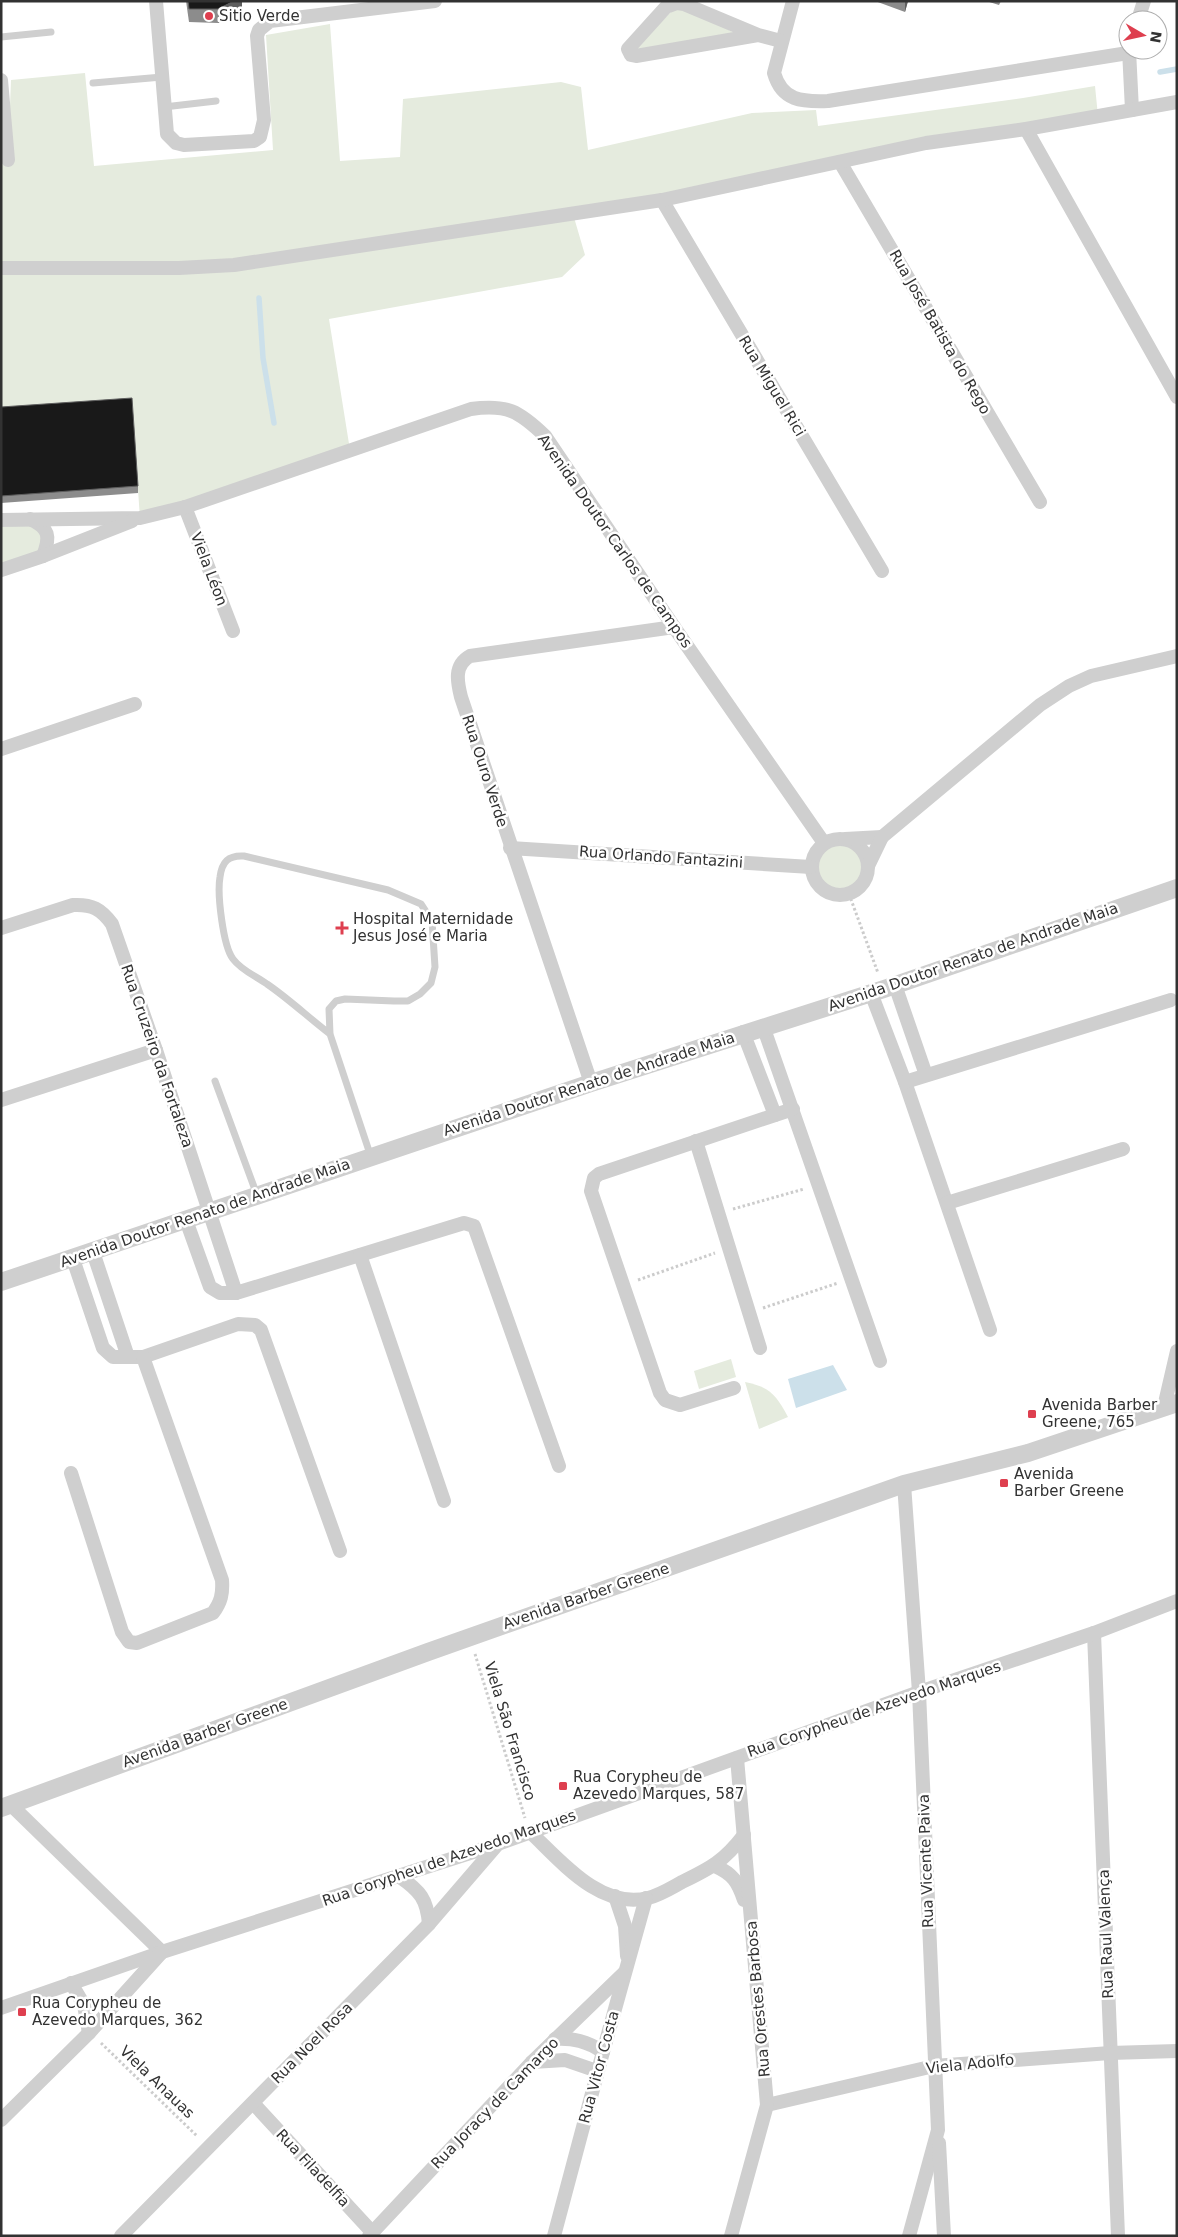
<svg xmlns="http://www.w3.org/2000/svg" width="1178" height="2237" font-family="'DejaVu Sans',sans-serif">
<rect width="100%" height="100%" fill="#fff"/>
<g fill="#e5ebde">
<path d="M678 5 739 35 633 50Z"/>
<path d="M330 24 340 161 400 157 403 99 561 82 581 87 588 150 752 113 816 110 818 126 1023 98 1095 86 1098 116 573 214 585 255 562 277 329 319 350 450 140 518 132 405 1 414V120L8 156 11 80 85 73 94 166 273 150 266 35Z"/>
<path d="M32 524 42 530V553L1 565V527Z"/>
<circle cx="840" cy="867" r="25"/>
<path d="M731 1359 736 1377 699 1389 694 1371Z"/>
<path d="M745 1382C770 1387 776 1395 788 1417L759 1429Z"/>
</g>
<path fill="#cce0ea" d="M833 1365 847 1390 796 1408 788 1379Z"/>
<g fill="none" stroke-linecap="round" stroke-linejoin="round">
<g stroke="#cce0ea" stroke-width="5.5">
<path d="M1160 72 1177 69"/>
<path d="M259 298 263 358 274 423"/>
</g>
<g stroke="#ccc" stroke-width="3" stroke-dasharray="2.5 2.5" stroke-linecap="butt">
<path d="M849 894 878 973"/>
<path d="M733 1209 804 1189"/>
<path d="M638 1280 715 1253"/>
<path d="M763 1308 838 1283"/>
<path d="M475 1654 525 1818"/>
<path d="M101 2043 197 2136"/>
</g>
<g stroke="#cfcfcf" stroke-width="7">
<path d="M1 37 51 32"/>
<path d="M93 83 162 77"/>
<path d="M164 107 216 101"/>
<path d="M330 1034C309 1018 289 999 267 984 256 976 242 971 233 959 223 946 217 894 220 877 222 862 228 855 244 856L388 890 421 904 432 921 435 967 431 983 420 994 408 1001H394L345 999 336 1001 329 1009 330 1034 371 1157"/>
<path d="M215 1081 257 1195"/>
</g>
<g stroke="#cfcfcf" stroke-width="14">
<path d="M156 1 167 134 176 143 184 145 254 141 260 137 264 120 257 36 259 30 270 21 435 1"/>
<path d="M793 1 774 73C782 101 802 102 828 101L1128 53"/>
<path d="M1138 20 1144 1"/>
<path d="M758 35 636 56 631 55 628 49 666 7 677 3 684 4 758 35 781 41"/>
<path d="M1129 50 1132 110"/>
<path d="M1 80 8 160"/>
<path d="M1026 129 1177 397"/>
<path d="M840 162 1040 502"/>
<path d="M662 200 882 571"/>
<path d="M1 268H179L234 265 662 200 926 143 1026 129 1177 102"/>
<path d="M185 507 233 631"/>
<path d="M30 519C49 528 51 536 43 556"/>
<path d="M1 520 140 518 185 507 471 409C507 404 519 411 545 436L674 627 824 843"/>
<path d="M1 570 43 556 132 521"/>
<path d="M1 749 135 704"/>
<circle cx="840" cy="867" r="28"/>
<path d="M845 839 882 837"/>
<path d="M510 848 811 867"/>
<path d="M868 866 882 837 1040 705 1069 686 1091 676 1177 656"/>
<path d="M1 928 73 905C92 904 101 909 112 924L156 1050 236 1293"/>
<path d="M895 985 926 1075"/>
<path d="M871 993 905 1082 990 1330"/>
<path d="M763 1026 880 1361"/>
<path d="M743 1032 775 1115"/>
<path d="M905 1082 1171 1000"/>
<path d="M591 1083 461 697C457 681 454 665 470 656L674 627"/>
<path d="M1 1100 156 1050"/>
<path d="M696 1141 760 1348"/>
<path d="M947 1203 1123 1149"/>
<path d="M186 1220 210 1287 220 1293H236L464 1223 474 1226 559 1466"/>
<path d="M93 1252 128 1357"/>
<path d="M360 1255 444 1501"/>
<path d="M73 1259 103 1348 113 1357H143L238 1324 255 1325 261 1330 340 1551"/>
<path d="M734 1388 680 1405 665 1400 660 1393 591 1191 594 1178 599 1174 793 1109"/>
<path d="M1164 1407 1177 1351"/>
<path d="M71 1473 122 1632 129 1642 137 1643 213 1613C221 1602 223 1594 222 1580L143 1357"/>
<path d="M904 1484 919 1692 938 2130 909 2236"/>
<path d="M1094 1633 1118 2236"/>
<path d="M10 1804 162 1952"/>
<path d="M530 1832C560 1860 600 1910 648 1898 660 1895 671 1888 682 1882 711 1868 724 1861 744 1835"/>
<path d="M715 1866C733 1874 738 1882 744 1900"/>
<path d="M400 1877C420 1891 427 1899 429 1924"/>
<path d="M615 1896 625 1926 627 1956"/>
<path d="M71 1983 84 2005 89 2033"/>
<path d="M1 2008 162 1952 498 1844 919 1692 1094 1633 1177 1601"/>
<path d="M555 2039C573 2038 587 2041 603 2052"/>
<path d="M532 2062 565 2060 597 2071"/>
<path d="M253 2103 372 2232"/>
<path d="M767 2105 934 2066 1110 2053 1177 2051"/>
<path d="M1 2120 89 2033 162 1952"/>
<path d="M939 2143 944 2236"/>
<path d="M121 2236 429 1924 497 1845"/>
<path d="M369 2236 532 2062 624 1973"/>
<path d="M554 2236 603 2052 646 1898"/>
<path d="M731 2236 767 2105 737 1758"/>
</g>
<g stroke="#cfcfcf" stroke-width="18">
<path d="M1 1282 591 1083 884 989 1177 888"/>
<path d="M1 1808 428 1652 904 1484 1028 1453 1177 1403"/>
</g>
</g>
<g fill="#8c8c8c">
<path d="M186 1H242V11L218 23 189 22Z"/>
<path d="M875 1H908L905 12Z"/>
<path d="M986 1H1001L999 5Z"/>
<path d="M1 407 138 486V493L1 503Z"/>
</g>
<g fill="#5e5e5e">
<path d="M234 1H242V11L218 23V9Z"/>
<path d="M905 1H908L905 12Z"/>
</g>
<g fill="#191919" stroke="#5e5e5e">
<path d="M188 1H234L218 9H189Z"/>
<path d="M132 398 138 486 1 496V407Z"/>
</g>
<g fill="#de3f4f" stroke="#fff" stroke-width="2">
<circle cx="209" cy="16" r="5"/>
<path d="M339.5 920.5h5v5h5v5h-5v5h-5v-5h-5v-5h5z"/>
<rect x="1027" y="1409" width="10" height="10" rx="2.5"/>
<rect x="999" y="1478" width="10" height="10" rx="2.5"/>
<rect x="558" y="1781" width="10" height="10" rx="2.5"/>
<rect x="17" y="2007" width="10" height="10" rx="2.5"/>
</g>
<g text-anchor="middle" stroke-width="5" stroke-linejoin="round" paint-order="stroke">
<g font-size="15" fill="#323232" stroke="#fff" text-anchor="start">
<text x="219" y="21">Sitio Verde</text>
<text x="353" y="924">Hospital Maternidade<tspan x="353" dy="17">Jesus José e Maria</tspan></text>
<text x="1042" y="1410">Avenida Barber<tspan x="1042" dy="17">Greene, 765</tspan></text>
<text x="1014" y="1479">Avenida<tspan x="1014" dy="17">Barber Greene</tspan></text>
<text x="573" y="1782">Rua Corypheu de<tspan x="573" dy="17">Azevedo Marques, 587</tspan></text>
<text x="32" y="2008">Rua Corypheu de<tspan x="32" dy="17">Azevedo Marques, 362</tspan></text>
</g>
<g font-size="15" fill="#323232" stroke="#fff">
<text transform="translate(940 332) rotate(60)" y="5">Rua José Batista do Rego</text>
<text transform="translate(772 386) rotate(59)" y="5">Rua Miguel Rici</text>
<text transform="translate(615 541) rotate(55)" y="5">Avenida Doutor Carlos de Campos</text>
<text transform="translate(209 569) rotate(69)" y="5">Viela Léon</text>
<text transform="translate(485 771) rotate(72)" y="5">Rua Ouro Verde</text>
<text transform="translate(661 857) rotate(4)" y="5">Rua Orlando Fantazini</text>
<text transform="translate(973 957) rotate(-19)" y="5">Avenida Doutor Renato de Andrade Maia</text>
<text transform="translate(157 1056) rotate(71)" y="5">Rua Cruzeiro da Fortaleza</text>
<text transform="translate(589 1084) rotate(-18)" y="5">Avenida Doutor Renato de Andrade Maia</text>
<text transform="translate(205 1213) rotate(-19)" y="5">Avenida Doutor Renato de Andrade Maia</text>
<text transform="translate(586 1596) rotate(-19)" y="5">Avenida Barber Greene</text>
<text transform="translate(874 1709) rotate(-19)" y="5">Rua Corypheu de Azevedo Marques</text>
<text transform="translate(510 1731) rotate(73)" y="5">Viela São Francisco</text>
<text transform="translate(205 1733) rotate(-20)" y="5">Avenida Barber Greene</text>
<text transform="translate(449 1858) rotate(-19)" y="5">Rua Corypheu de Azevedo Marques</text>
<text transform="translate(926 1861) rotate(-92)" y="5">Rua Vicente Paiva</text>
<text transform="translate(1106 1934) rotate(-92)" y="5">Rua Raul Valença</text>
<text transform="translate(758 1999) rotate(-95)" y="5">Rua Orestes Barbosa</text>
<text transform="translate(312 2043) rotate(-45)" y="5">Rua Noel Rosa</text>
<text transform="translate(970 2064) rotate(-6)" y="5">Viela Adolfo</text>
<text transform="translate(599 2067) rotate(-75)" y="5">Rua Vitor Costa</text>
<text transform="translate(157 2082) rotate(44)" y="5">Viela Anauas</text>
<text transform="translate(495 2103) rotate(-46)" y="5">Rua Joracy de Camargo</text>
<text transform="translate(313 2168) rotate(47)" y="5">Rua Filadelfia</text>
</g>
</g>
<rect width="1178" height="2237" fill="none" stroke="#323232" stroke-width="5"/>
<g transform="translate(1143 35) rotate(99)"><circle r="24" fill="#ffffff" stroke="#adadad"/>
<path d="M0-4L9 19L0 12L-9 19Z" fill="#de3f4f"/>
<text y="-8" font-size="14" font-weight="bold" text-anchor="middle" fill="#323232">N</text>
</g>
</svg>
